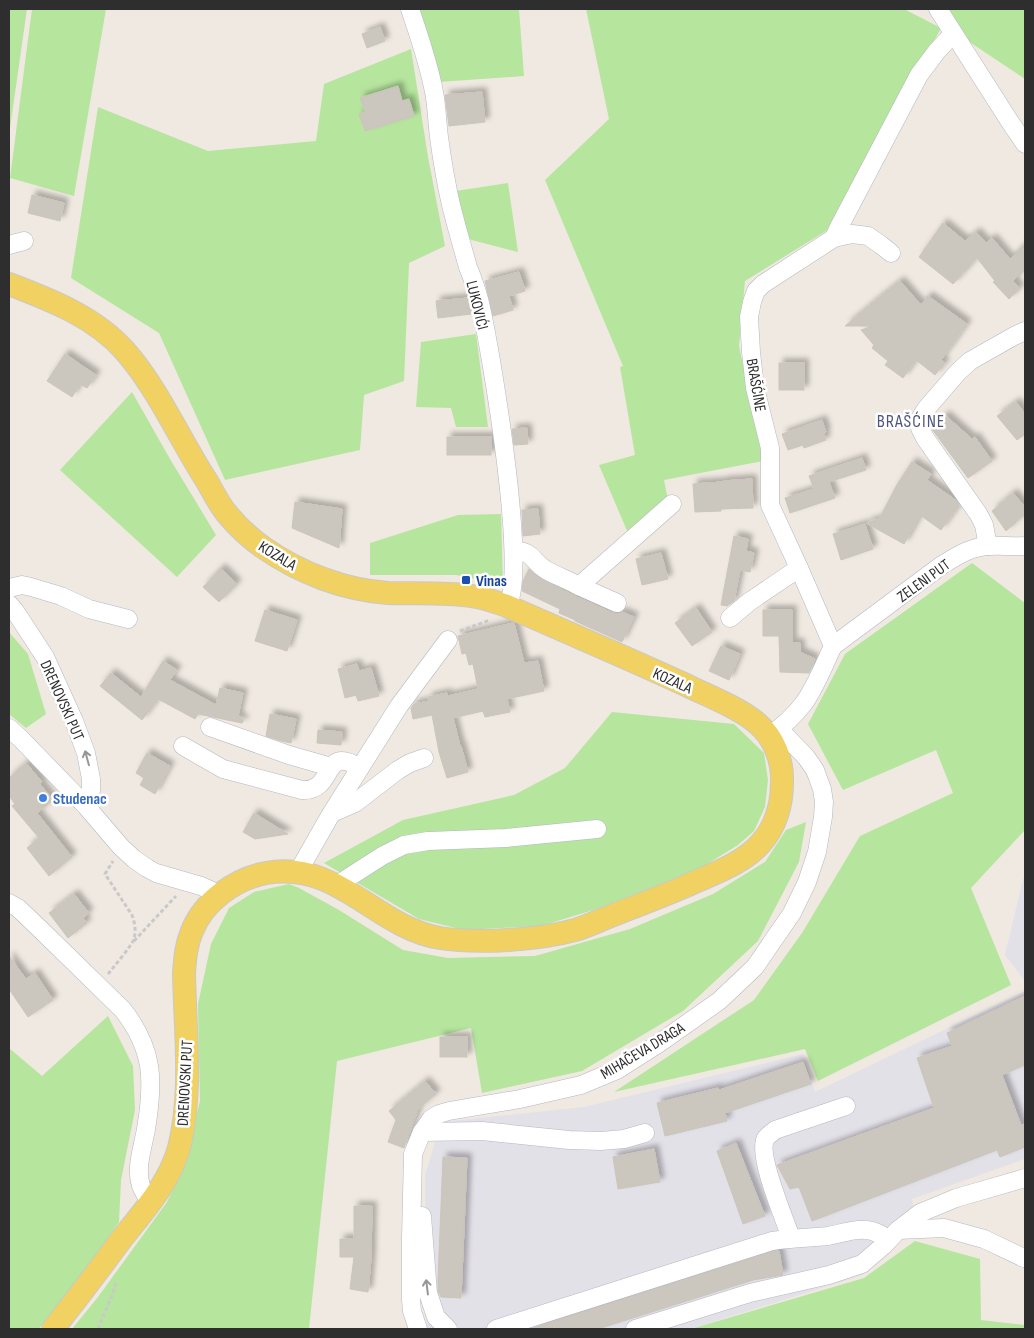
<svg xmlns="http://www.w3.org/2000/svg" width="1034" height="1338" font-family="'Sofia Sans Condensed',sans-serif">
<defs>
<filter id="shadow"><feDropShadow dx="4.5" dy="-4.5" stdDeviation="2.5" flood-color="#0004"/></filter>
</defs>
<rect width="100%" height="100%" fill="#efe9e1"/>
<g fill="#e3e1e8">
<path d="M1025 878V981L1005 955 1023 879Z"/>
<path d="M1025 991V1159L912 1199 916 1226 863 1275 691 1329H427L425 1176 441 1122 584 1107 803 1054 815 1092Z"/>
</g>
<g fill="#b6e59e">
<path d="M9 9H27L9 135Z"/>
<path d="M32 9H106L74 196 10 178Z"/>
<path d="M415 9H519L524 76 439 82Z"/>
<path d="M586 9H904L941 28 834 226 745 281 739 346 763 461 664 480 668 500 628 533 599 465 635 455 620 367 623 366 545 180 609 119Z"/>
<path d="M949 9H1025V79L965 39Z"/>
<path d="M411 49 428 157 445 246 409 263 404 381 364 395 360 450 225 480 159 333 71 278 98 107 208 151 316 141 324 84Z"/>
<path d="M508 183 518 252 468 239 456 191Z"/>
<path d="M476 334 488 427H456L451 408 416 407 421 342Z"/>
<path d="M132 392 170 459 216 535 177 577 60 470Z"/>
<path d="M501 514 503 584 456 575H370V543L458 515Z"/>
<path d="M972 563 1025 603V830L971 888 1011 985 818 1081 805 1049 614 1092 754 1000 802 933 860 836 953 793 936 750 843 790 808 724 845 654Z"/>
<path d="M9 632 28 654 46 714 26 728 9 714Z"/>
<path d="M612 712 734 724 764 753 768 780 765 807 754 831 738 845 699 869 600 908 541 926 464 930 419 919 324 863 403 820 514 795 565 768Z"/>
<path d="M806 822 799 862 758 941 683 1011 582 1071 482 1093 471 1028 337 1061 309 1329H72L98 1297 167 1202 183 1168 200 1101 198 1004 211 944 229 908 254 892 289 884 299 888 339 910 403 950 448 958 535 956 630 929 713 894 765 862 786 830Z"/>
<path d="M108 1016 133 1066 135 1110 121 1180 119 1222 87 1268 39 1329H9V1048L42 1076Z"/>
<path d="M915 1241 980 1259 981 1320 1025 1325V1329H691L864 1278Z"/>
</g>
<g fill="#cbc7bf" stroke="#cbc5ba" filter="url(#shadow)">
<path d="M380 27 385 41 367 48 362 34Z"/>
<path d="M398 86 402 101 409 99 414 116 365 131 359 114 365 112 360 98Z"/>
<path d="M482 92 485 122 449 126 445 95Z"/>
<path d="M32 195 64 203 60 221 28 213Z"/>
<path d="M943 223 965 241 976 232 986 243 992 238 1010 259 1025 244V269L1013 281 1020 288 1009 299 993 282 995 281 977 258 953 284 919 257Z"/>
<path d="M519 272 525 291 509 296 513 310 493 316 485 281Z"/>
<path d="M900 281 921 305 928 296 967 324 941 360 945 363 935 375 916 360 903 378 885 365 888 361 872 348 874 345 861 330 873 326H845L876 300Z"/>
<path d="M468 298 471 314 438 318 436 301Z"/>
<path d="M65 354 96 375 87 388 80 384 72 397 47 381Z"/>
<rect x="779" y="363" width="25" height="27"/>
<path d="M1016 402 1025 414V434L1017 440 997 416Z"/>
<path d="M945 415 972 439 975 437 992 461 968 478 932 429Z"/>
<path d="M822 420 826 432 824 434 826 440 804 448 803 445 788 450 782 434Z"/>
<path d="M527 428 528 444 514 445 512 429Z"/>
<rect x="447" y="437" width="44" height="18"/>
<path d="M862 458 866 470 829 482 835 498 790 513 785 498 814 489 809 476Z"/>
<path d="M912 462 931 474 927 480 957 501 959 505 941 530 920 515 904 544 866 523 879 519 898 483Z"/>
<path d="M752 479 753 508 721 509V511L695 512 693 484 723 482V481Z"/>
<path d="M1013 493 1025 507V514L1006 531 992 511Z"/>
<path d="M295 502 342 509 339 548 292 528Z"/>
<path d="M538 509 540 534 523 536 522 510Z"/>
<path d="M865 524 873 549 841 560 833 534Z"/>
<path d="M734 536 748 539 746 551 754 553 750 572 740 570 734 601 727 606 721 605Z"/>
<path d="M661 553 668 579 642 585 636 559Z"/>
<path d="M221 568 237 584 219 602 203 587Z"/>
<path d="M529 569 541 579 575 596 613 613 618 614 622 612 634 617 622 642 575 621V620L559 613 560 609 522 591 523 581Z"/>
<path d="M696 608 712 632 692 646 675 623Z"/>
<path d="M265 610 297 620 287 651 255 641Z"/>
<path d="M763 610H792V643H800V652L815 659 809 673 780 672 779 636H763Z"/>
<path d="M513 623H514L524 663 538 661 544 691 507 699 510 712 485 717 483 711 453 718 460 746H461L468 772 447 778 439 752 432 715 413 719 411 708 414 704 429 701 428 697 447 693 448 696 478 689 473 664 469 665 466 653 462 654 458 636Z"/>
<path d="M721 646 740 654 729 680 709 671Z"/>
<path d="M163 661 177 670 170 680 216 705 220 688 243 693 238 716 244 720 242 723 198 714 195 719 158 699 142 720 100 686 111 673 141 697Z"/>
<path d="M357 664 359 671 371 668 379 696 358 701 356 695 345 698 338 669Z"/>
<path d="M270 714 296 719 291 743 281 741 266 736Z"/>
<path d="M318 730 342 732 341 745 317 743Z"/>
<path d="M147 753 170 766 155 794 140 785 144 778 136 773Z"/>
<path d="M26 763 42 782 40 784 53 800 37 813 72 857 49 876 27 848 39 838 12 806 15 804 9 796V778Z"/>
<path d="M254 813 288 834 255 839 243 832Z"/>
<path d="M74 894 89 913 83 918 87 923 68 938 49 913Z"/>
<path d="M9 956 26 979 35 973 53 1000 28 1017 9 989Z"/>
<path d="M1025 996V1065L1002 1075 1021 1125 1025 1124V1147L1000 1157 997 1150 812 1221 799 1187 790 1189 777 1165 934 1108 917 1058 952 1046 947 1033Z"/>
<rect x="440" y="1037" width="27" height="20"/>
<path d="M803 1062 811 1084 725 1113 727 1121 665 1136 657 1103 718 1088 719 1090Z"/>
<path d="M425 1081 436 1094 418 1109 404 1148 388 1142 396 1120 389 1111Z"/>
<path d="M736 1143 765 1216 743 1224 717 1151Z"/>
<path d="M654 1149 660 1182 618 1189 613 1157Z"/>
<path d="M443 1157 467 1158 461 1298 441 1297 438 1291V1280Z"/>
<path d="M354 1206H372L371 1258 368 1292 350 1289 354 1257H340V1239H354Z"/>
<path d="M774 1251H779L783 1275 753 1280 598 1329H530Z"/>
</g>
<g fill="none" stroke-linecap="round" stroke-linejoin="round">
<defs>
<g id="minor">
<path d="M410 9C419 36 429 64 434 92 437 107 437 122 439 137 442 160 446 183 451 205 456 225 462 246 468 267 472 277 476 288 479 299 490 344 529 575 507 606"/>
<path d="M938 9 1010 122 1025 144"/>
<path d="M834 238 838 229 919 75 937 51 953 34"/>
<path d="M9 245 24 241"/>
<path d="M988 546 984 525 979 515 925 438 920 428V419L926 409 958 372 970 361 1014 336 1025 331"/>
<path d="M514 550C536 553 531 561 546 570 557 576 568 580 579 586L672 504"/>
<path d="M579 586 617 603"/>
<path d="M9 588 22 585 31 587 61 596 89 609 128 619"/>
<path d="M9 604 15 611 45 657 74 721 86 753 91 779V790L90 798 85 805"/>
<path d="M730 618 749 602 799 568"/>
<path d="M833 646 942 565C957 556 972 546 990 546 1001 545 1013 547 1025 546"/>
<path d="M210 727 289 755 331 767"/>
<path d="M9 728 21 739 85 805 121 847 134 859 147 868 156 873 201 886 210 890 217 896"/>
<path d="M769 736C782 727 794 716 804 703 816 686 824 665 833 646L799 568 770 505V448L755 388 751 352 749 317 752 302 756 291 763 284 834 238 852 234 868 236 881 245 891 253"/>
<path d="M183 746 223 769 302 790C336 792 321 743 360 768"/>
<path d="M332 813 355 803 398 770 410 763 424 758"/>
<path d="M298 872 331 814 399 706 448 640"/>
<path d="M337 885 382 856 404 845 428 841 506 838 597 829"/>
<path d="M9 903 18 908 39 928 123 1010C154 1050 154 1081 146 1129 143 1147 135 1168 141 1186 143 1191 147 1197 151 1202"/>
<path d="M422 1132 482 1131 569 1140 601 1141 624 1139 645 1133"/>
<path d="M422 1216 428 1293 436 1317 448 1329"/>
<path d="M898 1230 944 1228 984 1239 1024 1258"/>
<path d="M791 1238C785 1220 756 1153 766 1138 768 1135 772 1133 775 1130L846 1106"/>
<path d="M418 1329 412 1311 411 1300V1238L413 1154 422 1132 431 1119 439 1114 449 1111 520 1099 581 1085 617 1070 658 1044 719 1001 755 967 792 913 807 882 817 852 823 817 824 802 822 789 815 770 806 757 779 729"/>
<path d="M496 1329 772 1241C791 1238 809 1238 828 1236 840 1234 855 1228 867 1230 876 1231 882 1235 889 1240"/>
<path d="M635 1329 750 1293 829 1275 862 1264 883 1246 898 1230 920 1213 956 1198 1025 1178"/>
</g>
<path id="major" d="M9 284C51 300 95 317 125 351 159 390 180 440 208 483 214 494 220 506 228 515 238 527 251 539 264 548 300 573 344 590 388 593 415 594 444 592 471 596 483 597 495 602 507 606 567 632 627 658 686 685 708 696 740 708 758 724 774 738 783 761 782 782 782 804 776 826 761 843 743 864 712 874 686 886 663 896 639 905 616 914 602 919 589 926 575 930 538 940 479 944 440 938 375 927 338 860 266 873 235 879 204 901 192 931 186 945 185 959 184 973 185 1031 193 1091 179 1148 169 1184 142 1213 120 1241 98 1271 76 1300 53 1329"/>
</defs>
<use href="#minor" stroke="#b4b7c1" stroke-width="19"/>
<use href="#major" stroke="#c9c9c9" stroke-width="24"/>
<g stroke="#c9c9c9" stroke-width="3" stroke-dasharray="4 2.5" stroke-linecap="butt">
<path d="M460 631 490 620"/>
<path d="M134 941 176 896"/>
<path d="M108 974C112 969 133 944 134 939 136 931 135 923 132 915L105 874 113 861"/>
<path d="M98 1329 115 1288 116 1281"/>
</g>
<use href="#minor" stroke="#fff" stroke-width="18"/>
<use href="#major" stroke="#f2d163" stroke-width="22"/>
</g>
<defs><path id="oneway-shaft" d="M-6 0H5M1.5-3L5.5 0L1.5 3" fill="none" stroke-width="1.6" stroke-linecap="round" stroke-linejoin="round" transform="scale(1.25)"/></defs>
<g stroke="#969696">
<use href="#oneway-shaft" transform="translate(87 758) rotate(-105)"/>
<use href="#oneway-shaft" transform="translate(427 1287) rotate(-97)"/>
</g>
<rect fill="#1a4fb4" stroke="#fff" stroke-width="2" x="461" y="575" width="10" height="10" rx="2.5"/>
<circle fill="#3f7fe0" stroke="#fff" stroke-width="2" cx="43" cy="798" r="5"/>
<g text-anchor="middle" stroke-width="5" stroke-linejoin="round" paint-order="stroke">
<g font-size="16" fill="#2e2e2e" stroke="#fff">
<text transform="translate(478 305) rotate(76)" y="6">LUKOVIĆI</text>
<text transform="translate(757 385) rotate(80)" y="6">BRAŠĆINE</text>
<text transform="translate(278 555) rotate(32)" y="6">KOZALA</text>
<text transform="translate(923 580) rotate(-36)" y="6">ZELENI PUT</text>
<text transform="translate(673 680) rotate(24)" y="6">KOZALA</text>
<text transform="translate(63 700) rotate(66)" y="6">DRENOVSKI PUT</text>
<text transform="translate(642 1050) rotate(-31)" y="6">MIHAČEVA DRAGA</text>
<text transform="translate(184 1083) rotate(-87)" y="6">DRENOVSKI PUT</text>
</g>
<g font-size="16" font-weight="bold" fill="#164399" stroke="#fff" text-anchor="start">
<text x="476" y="586">Vinas</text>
</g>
<g font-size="16" font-weight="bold" fill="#366cbe" stroke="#fff" text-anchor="start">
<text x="53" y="804">Studenac</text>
</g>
<g font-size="18" letter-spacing="1" fill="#4d5680" stroke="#fff">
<text x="911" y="427">BRAŠĆINE</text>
</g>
</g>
<rect width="1034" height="1338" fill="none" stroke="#2e2e2e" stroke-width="20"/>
</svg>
